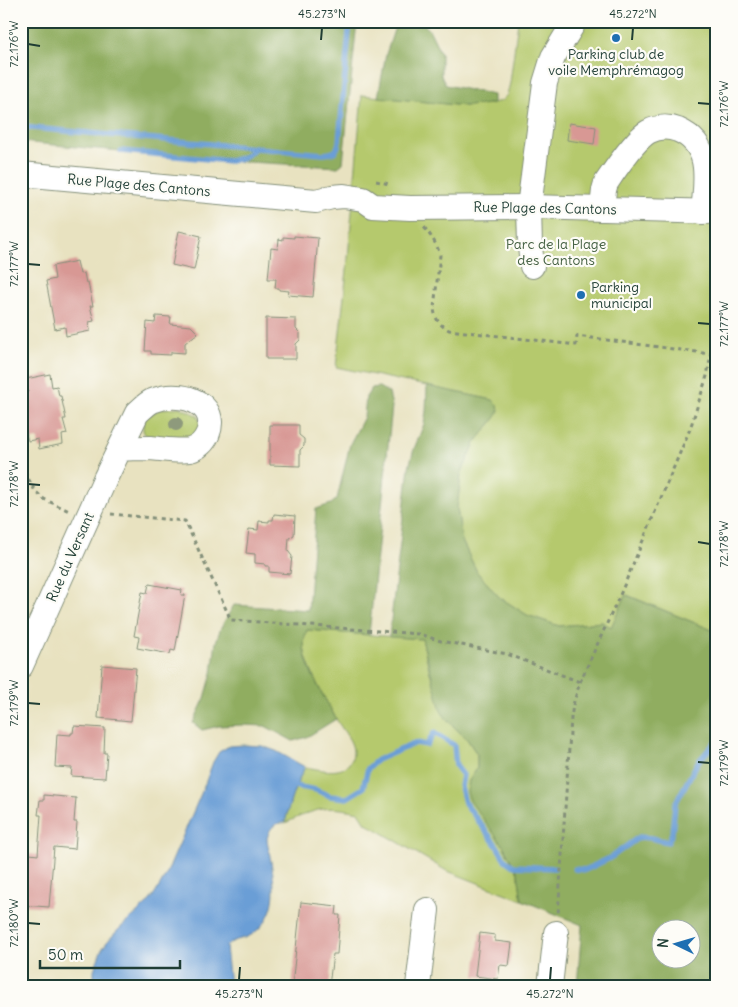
<svg xmlns="http://www.w3.org/2000/svg" width="738" height="1007" font-family="Delius,sans-serif">
<rect width="100%" height="100%" fill="#fdfcf7"/>
<filter id="ink" filterUnits="userSpaceOnUse"><feTurbulence type="fractalNoise" baseFrequency=".02" numOctaves="2"/><feDisplacementMap in="SourceGraphic" scale="10" xChannelSelector="R" yChannelSelector="G"/><feConvolveMatrix kernelMatrix="1 2 1 2 8 2 1 2 1" color-interpolation-filters="sRGB"/></filter>
<filter id="wash" filterUnits="userSpaceOnUse"><feTurbulence type="fractalNoise" baseFrequency=".0096" numOctaves="4" result="noise"/><feDisplacementMap in="SourceGraphic" scale="20" xChannelSelector="R" yChannelSelector="G"/><feGaussianBlur stdDeviation="1.12" result="paint"/><feColorMatrix in="noise" values="0 0 0 0 0 0 0 0 0 0 0 0 0 0 0 0 0 1.4 0 .05"/><feComposite in="paint" operator="in"/></filter>
<g filter="url(#wash)">
<rect width="100%" height="100%" fill="#e8e2c0"/>
<g fill="#b5c96d" stroke="#6a8350">
<path d="M518 21H717V632L627 595 611 627 602 622 559 626 527 615 499 597 477 572 462 541 457 508 461 474 475 443 496 417 493 400 336 367 347 270 362 95 465 106 482 105 493 103 501 101 507 95 510 83Z"/>
<path d="M180 407 198 416 202 428 188 441 148 437 144 433 143 430V425L145 418 159 409Z"/>
<path d="M307 630 422 639 430 673 448 721 467 739 477 754V768L469 781 470 800 504 847 514 866 518 873 522 900 445 870 366 823 359 812C348 810 335 807 323 809 310 811 297 818 285 823 290 801 294 788 305 767 319 769 344 777 351 760 352 758 353 756 353 753 354 742 343 731 338 722 328 704 302 661 304 641 304 638 306 634 307 630Z"/>
</g>
<g fill="#90ad60" stroke="#58754a" fill-rule="evenodd">
<path d="M21 21H357L343 163 338 167 230 161 21 142Z"/>
<path d="M397 21H421L430 31 441 54V76L446 85 493 95V103L482 105 465 106 378 97 386 54Z"/>
<path d="M427 386 493 400 498 405 499 411 496 417 475 443 461 474 457 508 462 541 477 572 499 597 527 615 559 626 602 622 611 627 626 595 717 632V986H577L582 925 522 900 518 873 514 866 504 847 470 801 467 792 469 781 477 768V754L467 739 448 721 441 711 422 639 389 637 409 467 414 449 424 424 426 411ZM660 930H690V960H660Z"/>
<path d="M379 387 389 393 392 406 369 635 307 630C306 634 304 638 304 642 302 664 326 699 336 719L307 737 293 741 265 726 243 725 219 726 202 730 193 723 205 698 212 673 216 642 221 627 234 605 308 610 316 509 331 504 337 499 350 444 364 417 366 397 372 388Z"/>
</g>
<path fill="#6a9ed6" stroke="#446e85" d="M244 745 262 746 276 751 305 767C294 788 290 801 285 823 274 822 269 829 267 839 272 872 285 909 254 933 246 940 234 938 226 946L230 986H94V970L101 951 107 942 118 930 147 904 155 894 166 875 203 789 213 762 219 752 229 746Z"/>
<g fill="none" stroke-linecap="round" stroke-linejoin="round">
<g stroke="#6a9ed6" stroke-width="5.5">
<path d="M21 127 323 154C333 153 337 153 339 142L350 21"/>
<path d="M121 151 230 161 245 157 254 149"/>
<path d="M295 786 316 790 330 796 347 798 363 788 368 768 377 760 416 743 427 745 434 733 454 745 456 766 463 775 461 787 465 803 497 846 506 861 514 866 554 868"/>
<path d="M575 869 585 870 610 858 639 837 651 838 668 842 672 833 675 804 698 762 717 740"/>
</g>
</g>
<g id="blocks">
<g fill="#d89894">
<path d="M569 123 596 127 594 144 567 140Z"/>
<path d="M179 231 201 236 194 270 172 265Z"/>
<path d="M294 236 318 238 313 297 288 295 289 291 279 290V288H275L276 279H268L271 248 278 249 279 239 283 240V237L294 238Z"/>
<path d="M77 261 80 274 84 273 86 283H88L93 306H90L94 321 89 322 90 331 66 336 65 327 55 329 46 281 55 279 53 266Z"/>
<path d="M156 316 171 317 170 324 191 326 198 333 185 343V353L171 352V355L151 354V351H145L147 322 155 323Z"/>
<path d="M266 318 296 319V329L300 333V340L296 344V359H266Z"/>
<path d="M50 374 52 387 57 386 59 396H61L66 419H63L67 434 62 435 63 444 39 449 38 439 28 441 21 411V393L28 392 26 379Z"/>
<path d="M270 425H299V435L304 439V446L300 450V466L270 465Z"/>
<path d="M274 514 295 516 294 535 289 538 288 551 292 556 290 574 269 572V566H265V564L255 563V554L246 553 249 529 258 530 259 521 269 522V520H273Z"/>
<path d="M149 584 182 590 181 595H185L175 651 171 650 170 654 137 648 139 637 134 636 142 592 147 593Z"/>
<path d="M102 665 136 668 131 721 98 718Z"/>
<path d="M74 726 105 728 104 753H107L105 778 71 776 72 768 55 767 57 734 71 735V733H73Z"/>
<path d="M44 795 76 798 74 822H77L75 849 54 847 49 907 21 905V853L38 855 41 815H38L40 800H44Z"/>
<path d="M301 902 337 906 336 915H340L337 954H333L329 986H292Z"/>
<path d="M480 933 495 935V941L512 943 509 966 500 965 498 979 475 976Z"/>
</g>
</g>
</g>
<g filter="url(#ink)">
<use href="#blocks" fill-opacity="0" stroke="#84907a" stroke-width="1"/>
<g fill="none" stroke-linecap="round" stroke-linejoin="round">
<defs>
<g id="minor">
<path d="M21 174 316 201 332 197 344 196 363 199 373 206 410 208 529 207 717 212"/>
<path d="M602 209 604 190 606 183C614 171 636 139 648 132 657 127 668 126 678 130 713 145 706 181 703 212"/>
<path d="M532 266 530 246 529 207 545 83 553 57 575 21"/>
<path d="M21 666 105 479 137 413C142 409 146 404 152 401 169 394 194 395 206 410 216 424 206 446 190 450 179 452 163 449 151 448 141 448 131 448 121 449"/>
<path d="M418 986 427 910"/>
<path d="M550 986 556 933"/>
</g>
</defs>
<use href="#minor" stroke="#84907a" stroke-width="26"/>
<g stroke="#84907a" stroke-width="3" stroke-dasharray="4 4" stroke-linecap="butt">
<path d="M376 181 389 184"/>
<path d="M424 227C431 236 437 244 440 255L434 308C435 319 439 325 449 330L576 345 577 336 711 354 707 376 690 429 620 595 580 682 573 705 571 718 558 915"/>
<path d="M21 465 35 491 44 499 69 511"/>
<path d="M111 514 185 521 231 620 419 634 441 641 507 654 580 682"/>
</g>
<use href="#minor" stroke="#fff" stroke-width="24"/>
</g>
<circle fill="#8e9a7b" cx="176" cy="424" r="7"/>
</g>
<path fill="none" stroke="#1f3d34" stroke-width="2" d="M321 40 322 28M632 40 633 28M28 44 40 46M698 103 710 104M28 264 40 265M698 323 710 324M28 484 40 485M698 542 710 544M28 703 40 704M698 762 710 763M28 923 40 924M239 980 240 967M550 980 551 967"/>
<g fill="#1f6fb2" stroke="#fdfcf7" stroke-width="2">
<circle cx="616" cy="38" r="5"/>
<circle cx="581" cy="295" r="5"/>
</g>
<g text-anchor="middle" stroke-width="4.5" stroke-linejoin="round" paint-order="stroke">
<g font-size="14" fill="#1f3d34" stroke="#fdfcf7">
<text x="616" y="59">Parking club de<tspan x="616" dy="16">voile Memphrémagog</tspan></text>
<text x="591" y="292" text-anchor="start">Parking<tspan x="591" dy="16">municipal</tspan></text>
</g>
<g font-size="14" fill="#1f3d34" stroke="#fdfcf7">
<text transform="translate(139 185) rotate(5)" y="5">Rue Plage des Cantons</text>
<text transform="translate(545 208) rotate(1)" y="5">Rue Plage des Cantons</text>
<text transform="translate(70 557) rotate(-66)" y="5">Rue du Versant</text>
</g>
<g font-size="14" fill="#446042" stroke="#fdfcf7">
<text x="556" y="249">Parc de la Plage<tspan x="556" dy="16">des Cantons</tspan></text>
</g>
</g>
<rect width="738" height="1007" fill="none" stroke="#fdfcf7" stroke-width="55"/>
<g transform="translate(676 944) rotate(275)"><circle r="24" fill="#fdfcf7" stroke="#a4b0a9"/>
<path d="M0-4L9 19L0 12L-9 19Z" fill="#1f6fb2"/>
<text y="-8" font-size="14" font-weight="bold" text-anchor="middle" fill="#1f3d34">N</text>
</g>
<path d="M40 960v8h140v-8" fill="none" stroke="#1f3d34" stroke-width="2.5"/>
<text x="48" y="960" font-size="15" fill="#1f3d34" stroke="#fdfcf7" stroke-width="4" paint-order="stroke">50 m</text>
<rect x="28" y="28" width="682" height="952" fill="none" stroke="#1f3d34" stroke-width="2"/>
<g font-size="12" text-anchor="middle" fill="#1f3d34">
<text x="322" y="18">45.273°N</text>
<text x="633" y="18">45.272°N</text>
<text transform="translate(14 44) rotate(-90)" y="4">72.176°W</text>
<text transform="translate(724 104) rotate(-90)" y="4">72.176°W</text>
<text transform="translate(14 264) rotate(-90)" y="4">72.177°W</text>
<text transform="translate(724 324) rotate(-90)" y="4">72.177°W</text>
<text transform="translate(14 484) rotate(-90)" y="4">72.178°W</text>
<text transform="translate(724 544) rotate(-90)" y="4">72.178°W</text>
<text transform="translate(14 703) rotate(-90)" y="4">72.179°W</text>
<text transform="translate(724 763) rotate(-90)" y="4">72.179°W</text>
<text transform="translate(14 923) rotate(-90)" y="4">72.180°W</text>
<text x="239" y="998">45.273°N</text>
<text x="550" y="998">45.272°N</text>
</g>
</svg>
